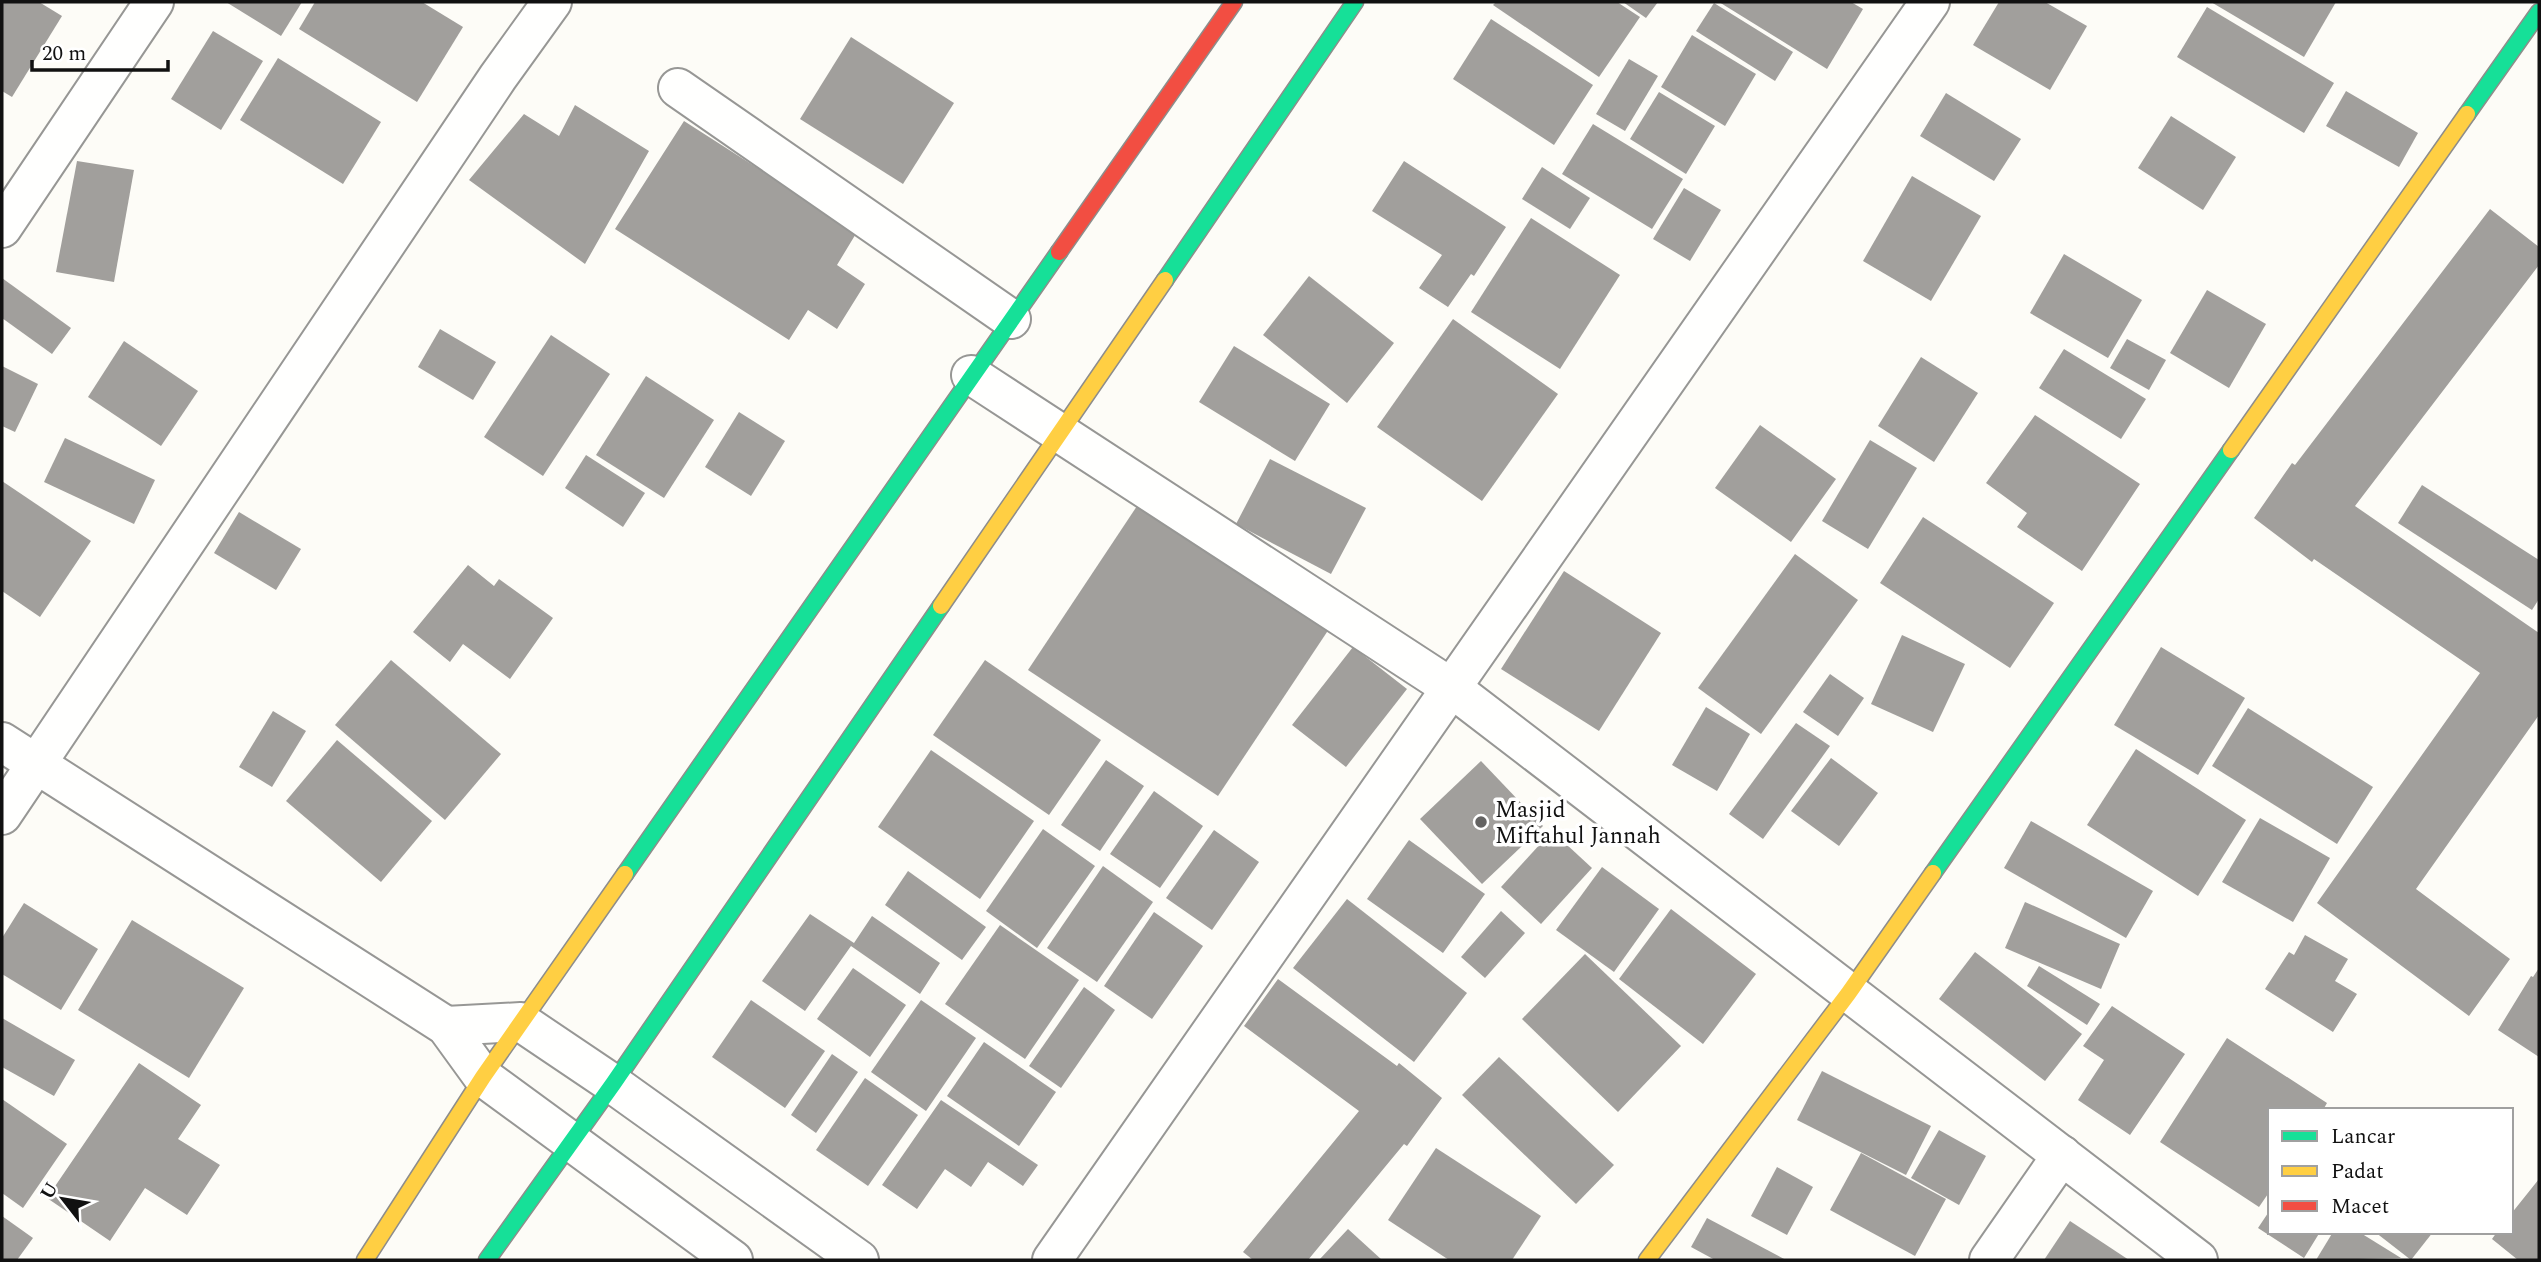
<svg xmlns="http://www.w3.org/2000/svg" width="2541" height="1262" font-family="Spectral,serif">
<rect width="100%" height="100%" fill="#fdfcf7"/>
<g fill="#a19f9c">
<path d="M2 2H39L62 16 12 97 2 91Z"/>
<path d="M226 2H302L281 36Z"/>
<path d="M315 2H422L463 27 417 102 299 29Z"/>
<path d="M1496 2H1617L1640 17 1599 77 1493 5Z"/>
<path d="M1623 2H1658L1646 18Z"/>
<path d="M1719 2H1851L1863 9 1827 69Z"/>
<path d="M1999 2H2045L2087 26 2050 90 1973 45Z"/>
<path d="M2211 2H2336L2304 57Z"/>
<path d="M1714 3 1793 52 1775 81 1696 31Z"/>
<path d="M2207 7 2334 83 2304 133 2177 57Z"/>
<path d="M1491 19 1593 85 1554 145 1453 79Z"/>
<path d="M213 31 263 61 221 130 171 99Z"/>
<path d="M1692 35 1756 74 1725 126 1661 87Z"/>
<path d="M851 37 954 103 903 184 800 119Z"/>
<path d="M278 58 381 122 343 184 240 120Z"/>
<path d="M1629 59 1658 76 1625 131 1596 114Z"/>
<path d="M2346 91 2418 133 2399 167 2326 126Z"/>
<path d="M1659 92 1715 126 1686 174 1630 139Z"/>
<path d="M1946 93 2021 139 1994 181 1920 136Z"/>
<path d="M575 105 649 151 585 264 469 180 524 114 559 136Z"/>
<path d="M2171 116 2236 157 2203 210 2138 168Z"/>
<path d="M684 121 857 232 837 265 865 284 837 329 808 310 789 340 615 229Z"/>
<path d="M1593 124 1683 179 1652 229 1562 174Z"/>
<path d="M77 161 134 170 114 282 56 272Z"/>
<path d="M1404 161 1506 227 1474 276 1471 274 1448 307 1419 288 1442 255 1372 211Z"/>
<path d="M1542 167 1590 198 1570 229 1522 199Z"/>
<path d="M1912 176 1981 216 1931 301 1863 261Z"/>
<path d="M1684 188 1721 210 1690 261 1653 239Z"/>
<path d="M2490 209 2539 247V265L2355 506 2539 633V715L2416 889 2510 959 2469 1016 2317 903 2480 673 2314 559 2312 562 2254 518 2292 463 2295 465Z"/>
<path d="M1531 218 1620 275 1560 369 1471 312Z"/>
<path d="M2064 254 2142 300 2108 358 2030 313Z"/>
<path d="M1309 276 1394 343 1347 403 1263 335Z"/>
<path d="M2 278 71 328 52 354 2 318Z"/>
<path d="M2207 290 2266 324 2229 388 2170 353Z"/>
<path d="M1453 319 1558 394 1482 501 1377 427Z"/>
<path d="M440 329 496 362 473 400 418 367Z"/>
<path d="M551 335 610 374 543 476 484 437Z"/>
<path d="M2127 339 2166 360 2149 390 2110 368Z"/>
<path d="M124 341 198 391 161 446 88 397Z"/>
<path d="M1234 346 1330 404 1295 461 1199 402Z"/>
<path d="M2064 349 2146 399 2121 439 2039 388Z"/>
<path d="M1921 357 1978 393 1934 462 1878 426Z"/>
<path d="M2 366 38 384 15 432 2 426Z"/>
<path d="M646 376 714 420 664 498 596 455Z"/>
<path d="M739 412 785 441 751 496 705 467Z"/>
<path d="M2035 415 2140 484 2082 571 2017 527 2027 513 1986 483Z"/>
<path d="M1760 425 1836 479 1791 542 1715 488Z"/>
<path d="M65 438 155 480 134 524 44 482Z"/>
<path d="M1870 440 1917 468 1868 549 1822 521Z"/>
<path d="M586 455 645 493 623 527 565 488Z"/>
<path d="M1270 459 1366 508 1331 574 1236 524Z"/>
<path d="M2 481 91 541 40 617 2 591Z"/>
<path d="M2422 485 2539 560V599L2532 610 2398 523Z"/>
<path d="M1139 503 1329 629 1218 796 1028 670Z"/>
<path d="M239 512 301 549 276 590 214 553Z"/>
<path d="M1923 517 2054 603 2010 668 1880 583Z"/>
<path d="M1795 554 1858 600 1761 734 1698 688Z"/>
<path d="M468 565 494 586 499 579 553 618 510 679 463 644 450 662 413 632Z"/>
<path d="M1564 571 1661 633 1599 731 1501 669Z"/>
<path d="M1902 635 1965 664 1933 732 1871 704Z"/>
<path d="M1353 647 1407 689 1346 767 1292 725Z"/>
<path d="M2161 647 2245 698 2198 775 2114 725Z"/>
<path d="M391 660 501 754 445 820 335 725Z"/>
<path d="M985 660 1101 740 1049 815 933 735Z"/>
<path d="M1830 674 1864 698 1838 736 1803 712Z"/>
<path d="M1706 707 1750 734 1717 791 1672 765Z"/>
<path d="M2248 708 2373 787 2337 844 2212 766Z"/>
<path d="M273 711 306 731 272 787 239 767Z"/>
<path d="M1796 723 1830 746 1763 839 1729 814Z"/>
<path d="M337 740 432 821 381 882 286 801Z"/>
<path d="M2136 749 2246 820 2198 896 2087 825Z"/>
<path d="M931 750 1034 821 980 899 878 827Z"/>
<path d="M1831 758 1878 793 1839 846 1791 811Z"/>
<path d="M1106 760 1144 786 1100 851 1061 825Z"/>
<path d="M1481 761 1543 826 1482 884 1420 819Z"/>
<path d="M1154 791 1203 826 1160 888 1110 854Z"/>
<path d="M2260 818 2330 858 2293 922 2222 882Z"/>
<path d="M2031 821 2153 891 2126 938 2004 868Z"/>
<path d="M1043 829 1095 866 1037 948 986 911Z"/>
<path d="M1214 830 1259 862 1212 930 1166 898Z"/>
<path d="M1552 831 1592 868 1541 924 1501 887Z"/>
<path d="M1409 840 1485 894 1443 953 1367 899Z"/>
<path d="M1103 866 1153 902 1097 982 1047 948Z"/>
<path d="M1602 867 1659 909 1614 972 1556 930Z"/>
<path d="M908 871 986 927 962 960 885 905Z"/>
<path d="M1347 899 1467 993 1414 1062 1293 968Z"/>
<path d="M2025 902 2120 944 2101 989 2005 948Z"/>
<path d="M24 903 98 949 61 1010 2 974V938Z"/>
<path d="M1671 909 1756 974 1703 1044 1619 979Z"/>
<path d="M1501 911 1525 933 1485 978 1461 957Z"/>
<path d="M1154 912 1203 946 1152 1019 1104 986Z"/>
<path d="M810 914 854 943 872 916 940 963 920 994 851 946 805 1011 762 981Z"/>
<path d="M132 920 244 988 189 1078 78 1010Z"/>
<path d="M1000 925 1079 980 1025 1059 945 1004Z"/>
<path d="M2305 935 2348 959 2335 981 2357 994 2333 1032 2265 989 2289 952 2294 955Z"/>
<path d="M1975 952 2082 1034 2045 1081 1939 999Z"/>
<path d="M1585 954 1681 1046 1618 1112 1522 1019Z"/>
<path d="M2039 966 2100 1004 2087 1025 2027 986Z"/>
<path d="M853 968 906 1005 870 1057 817 1019Z"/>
<path d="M2539 968V1057L2498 1030 2531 976 2533 977Z"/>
<path d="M1278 979 1397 1066 1399 1063 1442 1098 1407 1146 1404 1144 1308 1260H1253L1243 1252 1359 1111 1244 1026Z"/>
<path d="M1084 987 1115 1010 1061 1088 1029 1066Z"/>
<path d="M751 1000 825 1051 785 1108 712 1057Z"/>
<path d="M921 1000 976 1038 926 1111 871 1072Z"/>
<path d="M2112 1006 2185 1054 2130 1135 2078 1100 2104 1060 2083 1046Z"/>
<path d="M2 1018 75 1060 54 1096 2 1067Z"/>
<path d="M2227 1038 2327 1103 2323 1110H2270V1191L2259 1207 2160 1142Z"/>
<path d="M984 1042 1056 1092 1019 1146 947 1096Z"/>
<path d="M832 1054 858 1072 816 1133 791 1115Z"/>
<path d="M1499 1057 1614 1165 1576 1204 1462 1095Z"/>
<path d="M139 1063 201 1105 178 1139 220 1165 187 1215 145 1188 110 1241 47 1198Z"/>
<path d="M1822 1071 1931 1126 1906 1175 1797 1120Z"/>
<path d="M865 1078 918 1115 868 1186 816 1150Z"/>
<path d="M2 1099 67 1144 23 1208 2 1193Z"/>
<path d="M941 1100 1038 1165 1023 1186 988 1162 971 1187 945 1169 917 1209 882 1185Z"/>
<path d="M1939 1130 1986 1156 1959 1205 1911 1178Z"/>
<path d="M1436 1148 1541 1216 1512 1260H1449L1388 1220Z"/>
<path d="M1861 1153 1946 1199 1915 1256 1830 1210Z"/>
<path d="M1777 1167 1813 1187 1787 1235 1751 1216Z"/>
<path d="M2539 1179V1260H2518L2492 1239 2497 1232H2511V1214Z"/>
<path d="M2270 1210V1232H2320L2304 1258 2258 1228Z"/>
<path d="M2 1216 33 1238 17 1260H2Z"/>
<path d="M1707 1218 1786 1260H1715L1691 1247Z"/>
<path d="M2070 1221 2129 1260H2044Z"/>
<path d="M1348 1229 1382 1260H1319Z"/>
<path d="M2333 1232H2359L2401 1258 2316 1260Z"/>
<path d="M2375 1232H2433L2411 1260Z"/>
</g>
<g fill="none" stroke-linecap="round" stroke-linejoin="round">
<defs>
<g id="street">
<path d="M678 88 1011 319"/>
<path d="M2 228 154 2"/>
<path d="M971 375 1453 689 2198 1260"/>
<path d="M2 742 446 1026 483 1077 733 1260"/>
<path d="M2 815 498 77 552 2"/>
<path d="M446 1026 521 1022 613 1084 859 1260"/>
<path d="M1052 1260 1930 2"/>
<path d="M1989 1260 2062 1155"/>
</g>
<g id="fast">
<path d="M2467 114 2539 12"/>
<path d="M1165 280 1355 2"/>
<path d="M1933 873 2231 450"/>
<path d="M625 874 1059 252"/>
<path d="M487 1260 613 1084 941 606"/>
</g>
<g id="slow">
<path d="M2231 450 2467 114"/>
<path d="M941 606 1165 280"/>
<path d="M365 1260 483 1077 625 874"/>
<path d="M1647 1260 1848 994 1933 873"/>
</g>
<path id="jam" d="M1059 252 1234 2"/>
</defs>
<use href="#street" stroke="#979795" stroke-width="42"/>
<use href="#fast" stroke="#8e8d8b" stroke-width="19"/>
<use href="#slow" stroke="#8e8d8b" stroke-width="19"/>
<use href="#jam" stroke="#8e8d8b" stroke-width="19"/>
<use href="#street" stroke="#fffffe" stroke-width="38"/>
<use href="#fast" stroke="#16e098" stroke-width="16"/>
<use href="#slow" stroke="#ffcf43" stroke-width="16"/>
<use href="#jam" stroke="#f24e42" stroke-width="16"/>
</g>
<circle fill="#646362" stroke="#fff" stroke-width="2.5" cx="1481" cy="822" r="7"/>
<g text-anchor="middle" stroke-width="7" stroke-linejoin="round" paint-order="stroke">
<g font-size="23" fill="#111" stroke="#fff" text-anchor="start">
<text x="1495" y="817">Masjid<tspan x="1495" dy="26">Miftahul Jannah</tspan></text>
</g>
</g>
<rect width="2541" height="1262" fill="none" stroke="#111111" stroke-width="7"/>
<rect x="2268" y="1108" width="245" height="126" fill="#ffffff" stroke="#a0a0a0" stroke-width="2"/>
<rect x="2282" y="1131" width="35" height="10" fill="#16e098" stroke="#a0a0a0" stroke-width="2"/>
<text x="2331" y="1143" font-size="21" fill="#111111">Lancar</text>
<rect x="2282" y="1166" width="35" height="10" fill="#ffcf43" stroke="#a0a0a0" stroke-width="2"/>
<text x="2331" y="1178" font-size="21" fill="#111111">Padat</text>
<rect x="2282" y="1201" width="35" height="10" fill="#f24e42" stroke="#a0a0a0" stroke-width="2"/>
<text x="2331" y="1213" font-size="21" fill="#111111">Macet</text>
<g transform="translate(63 1199) rotate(301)" stroke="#ffffff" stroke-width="5" paint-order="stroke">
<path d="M0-5L12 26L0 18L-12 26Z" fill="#111111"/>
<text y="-10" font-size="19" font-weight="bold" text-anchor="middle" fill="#111111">U</text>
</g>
<path d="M32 60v10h136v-10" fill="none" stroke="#111111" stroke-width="3.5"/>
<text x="42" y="60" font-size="21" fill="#111111" stroke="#ffffff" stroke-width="5" paint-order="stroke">20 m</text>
</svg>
